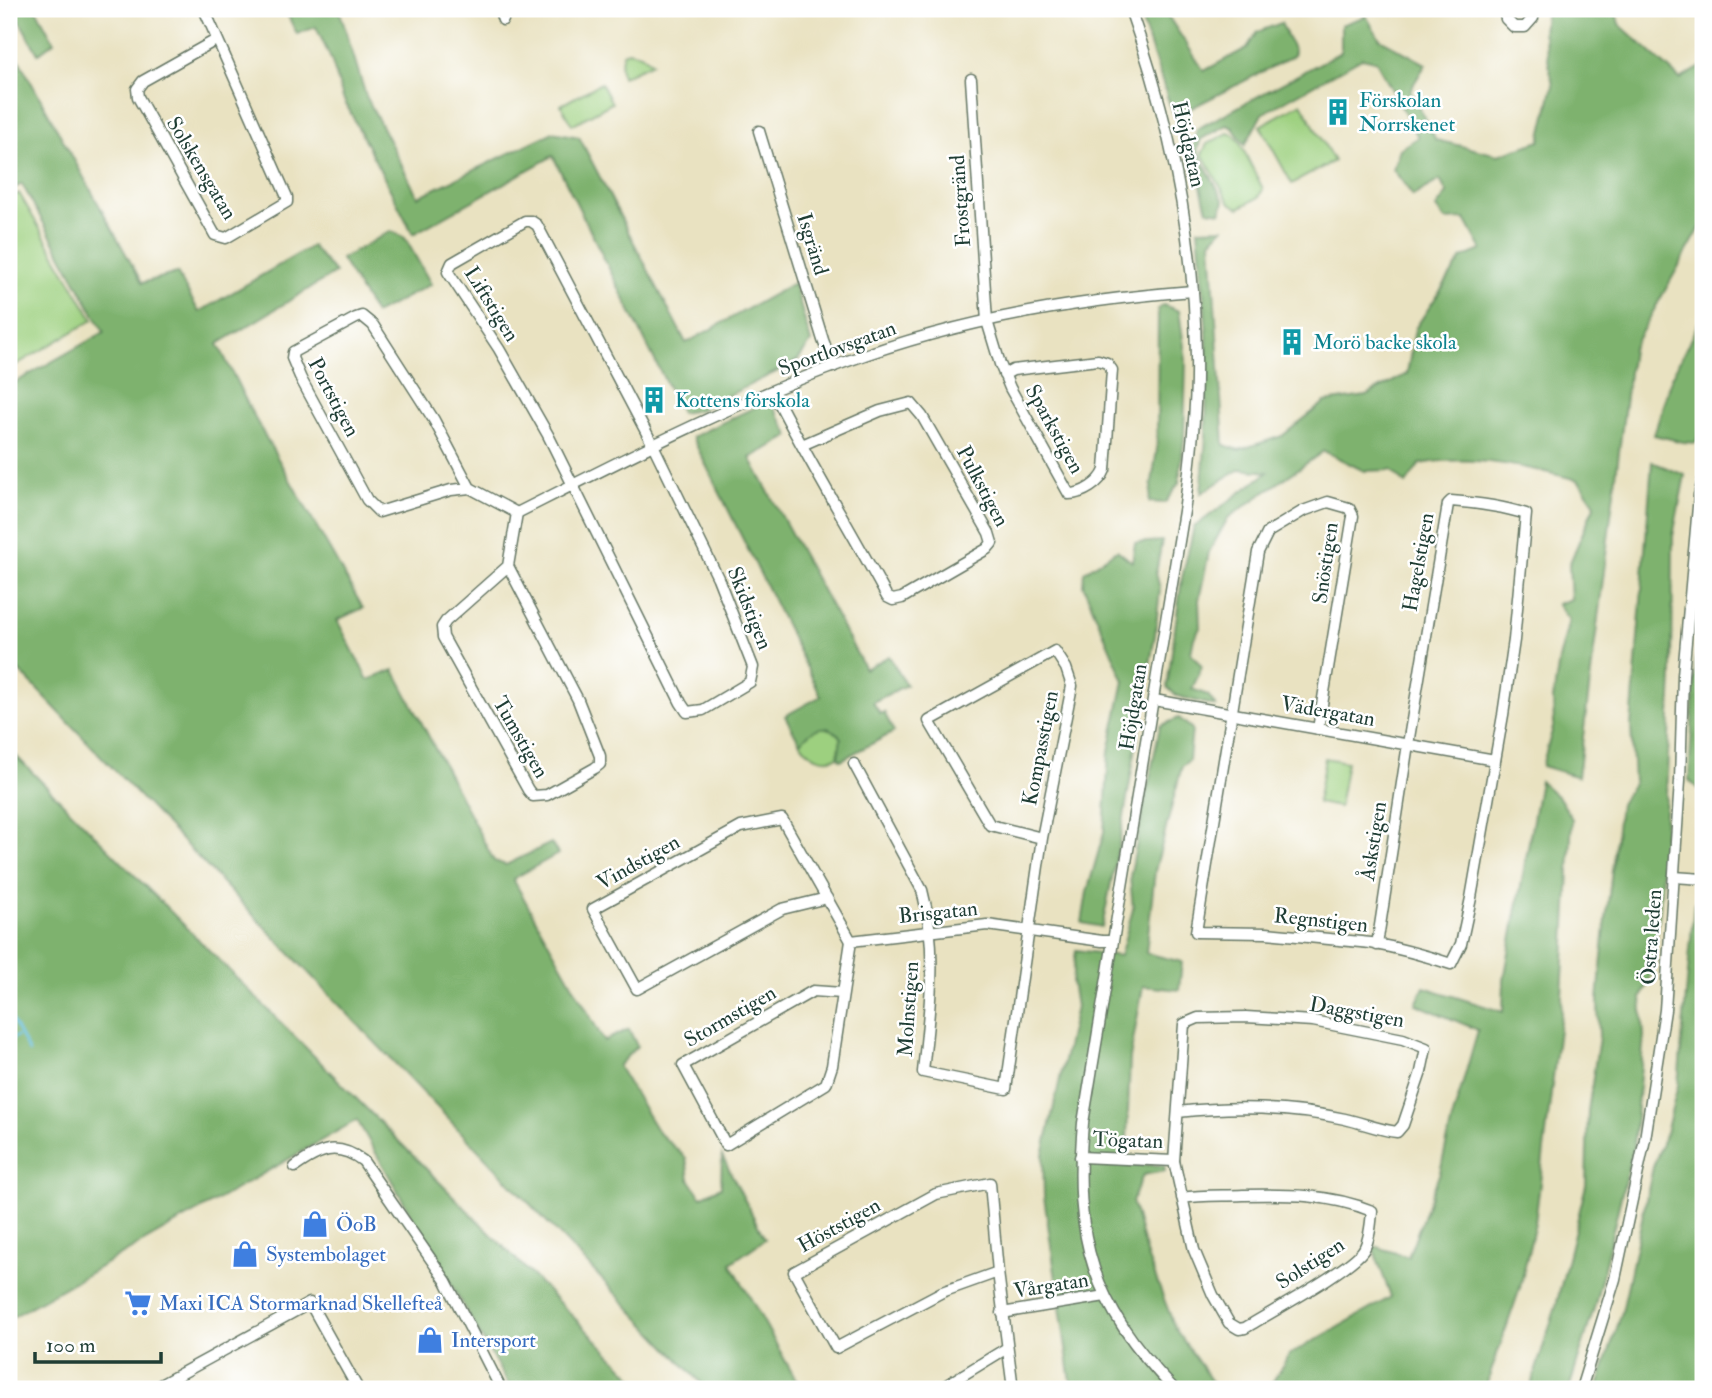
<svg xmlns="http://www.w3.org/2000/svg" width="1712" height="1398" font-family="'IM FELL Double Pica',serif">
<rect width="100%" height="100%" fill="#fff"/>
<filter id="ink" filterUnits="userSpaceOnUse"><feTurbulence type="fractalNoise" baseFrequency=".0143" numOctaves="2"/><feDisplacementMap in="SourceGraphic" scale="14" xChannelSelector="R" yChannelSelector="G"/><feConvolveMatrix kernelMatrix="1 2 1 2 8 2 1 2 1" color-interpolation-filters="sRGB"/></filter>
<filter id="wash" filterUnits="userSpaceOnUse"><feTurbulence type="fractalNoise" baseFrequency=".00686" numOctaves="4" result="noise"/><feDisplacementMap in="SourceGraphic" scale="28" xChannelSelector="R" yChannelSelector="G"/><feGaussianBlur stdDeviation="1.57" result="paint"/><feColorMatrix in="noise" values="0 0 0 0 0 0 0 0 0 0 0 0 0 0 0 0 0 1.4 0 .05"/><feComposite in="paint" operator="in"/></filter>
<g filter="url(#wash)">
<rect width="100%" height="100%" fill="#e9e2c1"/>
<g fill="#9dd07f" stroke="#5e865a" stroke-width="2">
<path d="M628 51 641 54 652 63 622 77 620 66 623 53Z"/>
<path d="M601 83 612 103 572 125 561 105Z"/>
<path d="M1301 103 1334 161 1292 184 1260 126Z"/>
<path d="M1228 133 1234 135 1239 141 1263 189 1259 197 1239 208 1229 202 1202 154 1207 144Z"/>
<path d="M19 193 93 320 9 369V198Z"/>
<path d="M818 727C828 727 835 730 841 738L838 757C821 763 811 756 800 743L808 733Z"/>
<path d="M1325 758 1347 762 1339 807 1317 803Z"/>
</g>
<g fill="#7eb26e" stroke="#4e7851" stroke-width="2">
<path d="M13 9H36L54 42 38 54Z"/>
<path d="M289 9H339L366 96 418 197 553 132 579 137 686 343 794 283 811 342 798 360 784 368 699 410 681 413 553 156 413 234 343 98 331 59 316 27 297 34 287 14Z"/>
<path d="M1138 9H1173L1166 13 1204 71 1247 48 1257 32 1281 23 1294 51 1293 56 1180 114 1172 111Z"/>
<path d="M1546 9H1615L1619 24 1680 79 1703 66V223L1632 349 1578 777 1542 766 1554 724 1553 699 1559 660 1569 620 1557 604 1571 599 1569 565 1595 504 1578 480C1527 467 1472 454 1420 464L1406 484 1391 470 1364 471 1324 451 1228 518 1209 552 1199 600 1200 628 1194 638 1191 653 1202 667 1192 689 1208 695 1216 706 1177 696 1167 687 1182 578 1194 527 1268 472 1240 469 1201 493 1206 437 1207 334 1198 229 1223 228 1211 241 1224 445 1239 450 1282 436 1325 402 1366 396 1407 374 1415 329 1462 258 1482 250 1465 219 1445 220 1436 208 1447 193 1440 180 1413 196 1393 169 1400 149 1418 137 1376 61 1362 58 1262 114 1245 145 1233 128 1227 125 1201 139 1197 151 1224 201 1221 212 1207 210 1192 151 1197 129 1341 52V25L1366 16 1380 39 1426 64 1410 90 1436 140 1498 155 1540 141 1553 85 1543 31Z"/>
<path d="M9 42 142 283 177 273 199 312 312 246 335 273 218 344 253 415 363 608 337 620 368 680 394 670 494 861 506 865 551 843 558 854 513 879 604 1041 629 1029 637 1046 618 1066 658 1132 686 1158 689 1179 701 1197 721 1187 722 1156 765 1239 731 1263 801 1389H707L9 660V386L104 332 22 184 9 191Z"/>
<path d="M391 231 405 238 431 284 375 314 341 259Z"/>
<path d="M1163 305 1179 311 1186 360 1184 439 1179 483 1165 503 1149 502 1157 449 1158 309Z"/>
<path d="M1703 314V420L1696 443 1683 442 1654 435 1672 376Z"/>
<path d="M770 400 790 436 750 458 865 669 889 656 906 685 873 702 880 714 884 712 894 732 841 760 838 757 841 738C828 720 812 728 800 743L785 716 821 696 692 437Z"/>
<path d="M1652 462 1685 475 1673 536 1672 678 1660 910 1652 974 1641 998 1644 1036 1633 1147 1595 1305 1569 1389H1530L1556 1306 1586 1185 1588 1111 1599 1037 1598 1000 1604 936 1620 804 1634 782 1631 726Z"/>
<path d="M1162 541 1156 573 1160 589 1155 635 1121 834 1102 927 1082 923 1087 892 1104 832 1109 751 1124 681 1083 585 1084 572 1117 550 1132 562 1135 543Z"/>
<path d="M1703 554V794L1689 780 1696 654 1702 616 1701 570Z"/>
<path d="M1179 718 1192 729 1189 760 1182 766 1155 871 1146 953 1182 962 1179 990 1143 986 1130 1058 1126 1165H1164L1165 1171 1143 1175 1132 1201 1146 1253 1176 1330 1217 1389H1072L1044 1197 1043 1155 1076 1007 1072 982 1076 950 1120 956 1133 909 1130 877 1160 726Z"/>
<path d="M9 749 645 1389H511L357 1120 9 1319Z"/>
<path d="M1540 781 1560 799 1572 819 1561 1013 1535 1223 1520 1288 1485 1389H1250L1270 1386 1289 1355 1391 1297 1372 1245 1408 1257 1440 1172 1452 1120 1478 1030 1416 1004 1424 987 1503 1012 1504 980Z"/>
<path d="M1701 896H1703V1389H1597L1622 1312 1653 1167 1666 1133 1678 1085 1694 904Z"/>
</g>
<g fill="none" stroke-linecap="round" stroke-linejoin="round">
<g stroke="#61bedf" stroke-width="2.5">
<path d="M11 1018 29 1052"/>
<path d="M9 1041 17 1036"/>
</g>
</g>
</g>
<g filter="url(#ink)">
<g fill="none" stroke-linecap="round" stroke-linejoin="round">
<defs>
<g id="minor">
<path d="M204 9 287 197V202L226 238 215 235 138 97 137 89 143 81 216 40"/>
<path d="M499 9 503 20"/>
<path d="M1130 9C1170 122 1195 236 1196 357 1197 406 1191 456 1185 505L1083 1123C1073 1240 1092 1304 1174 1389"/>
<path d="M1503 9 1506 19 1514 27H1525L1533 18 1535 9"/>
<path d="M971 79 987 321 1000 364 1010 388 1069 494C1083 494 1100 483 1105 470L1112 370 1107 363 1098 360 1013 370 1004 375"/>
<path d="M759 131 823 340 833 367"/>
<path d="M525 221H531L537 225 653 445 718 578 753 667 750 682 703 710 687 712 681 703 548 435 499 349 448 272 452 263Z"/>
<path d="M773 391C808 461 850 528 887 597L893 600 902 598 987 549 992 543 989 533 922 416 911 403 880 411 802 445"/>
<path d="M470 488 434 420 373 325 362 316 356 318 293 352 292 358 301 379 367 500 379 512 451 490 470 488 517 513"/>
<path d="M517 513C624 459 732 403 845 362 956 321 1075 300 1193 291"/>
<path d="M508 566 578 700 600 756V764L595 768 547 795 533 796 528 790 443 637 442 627 446 621 508 566 517 513"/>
<path d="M1154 700 1495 760"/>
<path d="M1318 729 1353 516 1349 508 1328 502 1303 511 1268 532 1258 552 1196 932 1266 933 1371 943C1398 948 1424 955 1451 964L1461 944 1471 898 1503 715 1514 640 1526 514C1501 506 1477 503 1451 501L1448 504 1408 744 1377 945"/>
<path d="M854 764 922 890C939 952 929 1010 923 1072L1006 1089 1042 838 1072 686 1066 668 1055 651 929 721 990 825 1042 838"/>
<path d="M1674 877 1703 879"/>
<path d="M827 898 782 909 637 989 593 909 741 827 782 819 851 941"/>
<path d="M851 941 987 925 1102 941H1112"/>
<path d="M842 993 813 991 683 1065 726 1145 826 1084 832 1066 851 941"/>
<path d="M1178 1112C1233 1106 1291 1107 1345 1119 1363 1123 1379 1130 1397 1132L1403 1125 1421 1072 1426 1048 1403 1039 1313 1021 1246 1017 1198 1018 1184 1024 1174 1161 1194 1250 1213 1295 1229 1323 1239 1329 1245 1328C1269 1313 1353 1268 1364 1249 1370 1238 1371 1223 1372 1211 1330 1194 1288 1194 1243 1195 1222 1196 1202 1195 1182 1198"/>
<path d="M1080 1157 1174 1161"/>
<path d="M295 1167C319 1150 336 1141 363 1161L446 1281 501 1389"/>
<path d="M998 1272 942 1292 836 1348 794 1272 936 1194 990 1183 998 1272 1013 1389"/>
<path d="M1002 1313 1105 1296"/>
<path d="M153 1389 310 1303 358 1389"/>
<path d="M940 1389 1007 1348"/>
<path d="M1581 1389 1615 1279 1645 1139 1665 1010 1680 781 1683 675 1699 495 1703 480"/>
</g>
</defs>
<use href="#minor" stroke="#667765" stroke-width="13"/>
<use href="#minor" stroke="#fff" stroke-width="10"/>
</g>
</g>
<defs>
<symbol id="building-bare" viewBox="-9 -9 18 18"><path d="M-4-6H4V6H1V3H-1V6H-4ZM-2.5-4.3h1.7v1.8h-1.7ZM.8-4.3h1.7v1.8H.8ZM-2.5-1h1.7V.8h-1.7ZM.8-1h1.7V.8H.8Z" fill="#0f9aa8" stroke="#fff" stroke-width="2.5" paint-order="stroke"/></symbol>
<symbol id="shop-bare" viewBox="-9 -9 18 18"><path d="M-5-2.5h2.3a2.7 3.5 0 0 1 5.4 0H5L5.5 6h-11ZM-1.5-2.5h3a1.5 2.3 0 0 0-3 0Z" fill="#3f7fe0" stroke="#fff" stroke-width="2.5" paint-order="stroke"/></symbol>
<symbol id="supermarket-bare" viewBox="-9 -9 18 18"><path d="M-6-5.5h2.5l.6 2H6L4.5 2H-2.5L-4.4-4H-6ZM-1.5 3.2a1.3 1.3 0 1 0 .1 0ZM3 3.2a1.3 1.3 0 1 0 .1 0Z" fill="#3f7fe0" stroke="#fff" stroke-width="2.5" paint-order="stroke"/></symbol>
</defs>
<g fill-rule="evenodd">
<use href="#building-bare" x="1319" y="93" width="38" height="38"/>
<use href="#building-bare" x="1273" y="323" width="38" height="38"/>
<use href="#building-bare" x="635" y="381" width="38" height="38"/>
<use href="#shop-bare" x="296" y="1205" width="38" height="38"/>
<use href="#shop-bare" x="226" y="1235" width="38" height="38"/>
<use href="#supermarket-bare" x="119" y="1284" width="38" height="38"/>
<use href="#shop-bare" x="411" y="1321" width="38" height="38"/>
</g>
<g text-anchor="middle" stroke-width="5" stroke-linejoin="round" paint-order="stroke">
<g font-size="21" fill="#0d838f" stroke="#fff" text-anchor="start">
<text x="1359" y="107">Förskolan<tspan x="1359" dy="24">Norrskenet</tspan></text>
<text x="1313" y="349">Morö backe skola</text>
<text x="675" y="407">Kottens förskola</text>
</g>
<g font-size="21" fill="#1f3d34" stroke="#fff">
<text transform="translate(1189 144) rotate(77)" y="7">Höjdgatan</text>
<text transform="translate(202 168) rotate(59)" y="7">Solskensgatan</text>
<text transform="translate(960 201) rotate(-94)" y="7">Frostgränd</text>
<text transform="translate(813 244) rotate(73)" y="7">Isgränd</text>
<text transform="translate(492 304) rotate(58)" y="7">Liftstigen</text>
<text transform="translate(837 348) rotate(-20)" y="7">Sportlovsgatan</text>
<text transform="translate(334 397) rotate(62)" y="7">Portstigen</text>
<text transform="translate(1055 429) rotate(61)" y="7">Sparkstigen</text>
<text transform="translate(983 486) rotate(62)" y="7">Pulkstigen</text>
<text transform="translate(1418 562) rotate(-80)" y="7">Hagelstigen</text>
<text transform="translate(1325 563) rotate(-82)" y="7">Snöstigen</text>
<text transform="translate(750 608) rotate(68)" y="7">Skidstigen</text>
<text transform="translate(1133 707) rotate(-81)" y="7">Höjdgatan</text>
<text transform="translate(1328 711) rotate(10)" y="7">Vädergatan</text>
<text transform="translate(521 737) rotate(60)" y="7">Tumstigen</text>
<text transform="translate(1040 748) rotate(-79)" y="7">Kompasstigen</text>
<text transform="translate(1373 841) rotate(-81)" y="7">Åskstigen</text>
<text transform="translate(638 862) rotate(-29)" y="7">Vindstigen</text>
<text transform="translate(938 912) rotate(-6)" y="7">Brisgatan</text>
<text transform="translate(1321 920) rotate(6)" y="7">Regnstigen</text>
<text transform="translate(1651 937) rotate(-86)" y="7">Östra leden</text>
<text transform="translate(908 1009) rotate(-86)" y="7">Molnstigen</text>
<text transform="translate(1357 1012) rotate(10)" y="7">Daggstigen</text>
<text transform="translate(730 1016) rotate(-30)" y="7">Stormstigen</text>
<text transform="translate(1128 1140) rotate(2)" y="7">Tögatan</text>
<text transform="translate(839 1225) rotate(-29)" y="7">Höststigen</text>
<text transform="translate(1310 1263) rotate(-33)" y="7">Solstigen</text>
<text transform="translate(1051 1285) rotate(-9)" y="7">Vårgatan</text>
</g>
<g font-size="21" fill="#366cbe" stroke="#fff" text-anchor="start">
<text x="336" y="1231">ÖoB</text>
<text x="266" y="1261">Systembolaget</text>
<text x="159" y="1310">Maxi ICA Stormarknad Skellefteå</text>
<text x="451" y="1347">Intersport</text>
</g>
</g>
<rect width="1712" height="1398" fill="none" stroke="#fff" stroke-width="35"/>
<path d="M35 1352v10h126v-10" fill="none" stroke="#1f3d34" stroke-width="3.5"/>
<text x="46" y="1352" font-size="21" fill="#1f3d34" stroke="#ffffff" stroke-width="5" paint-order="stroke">100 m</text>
</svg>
